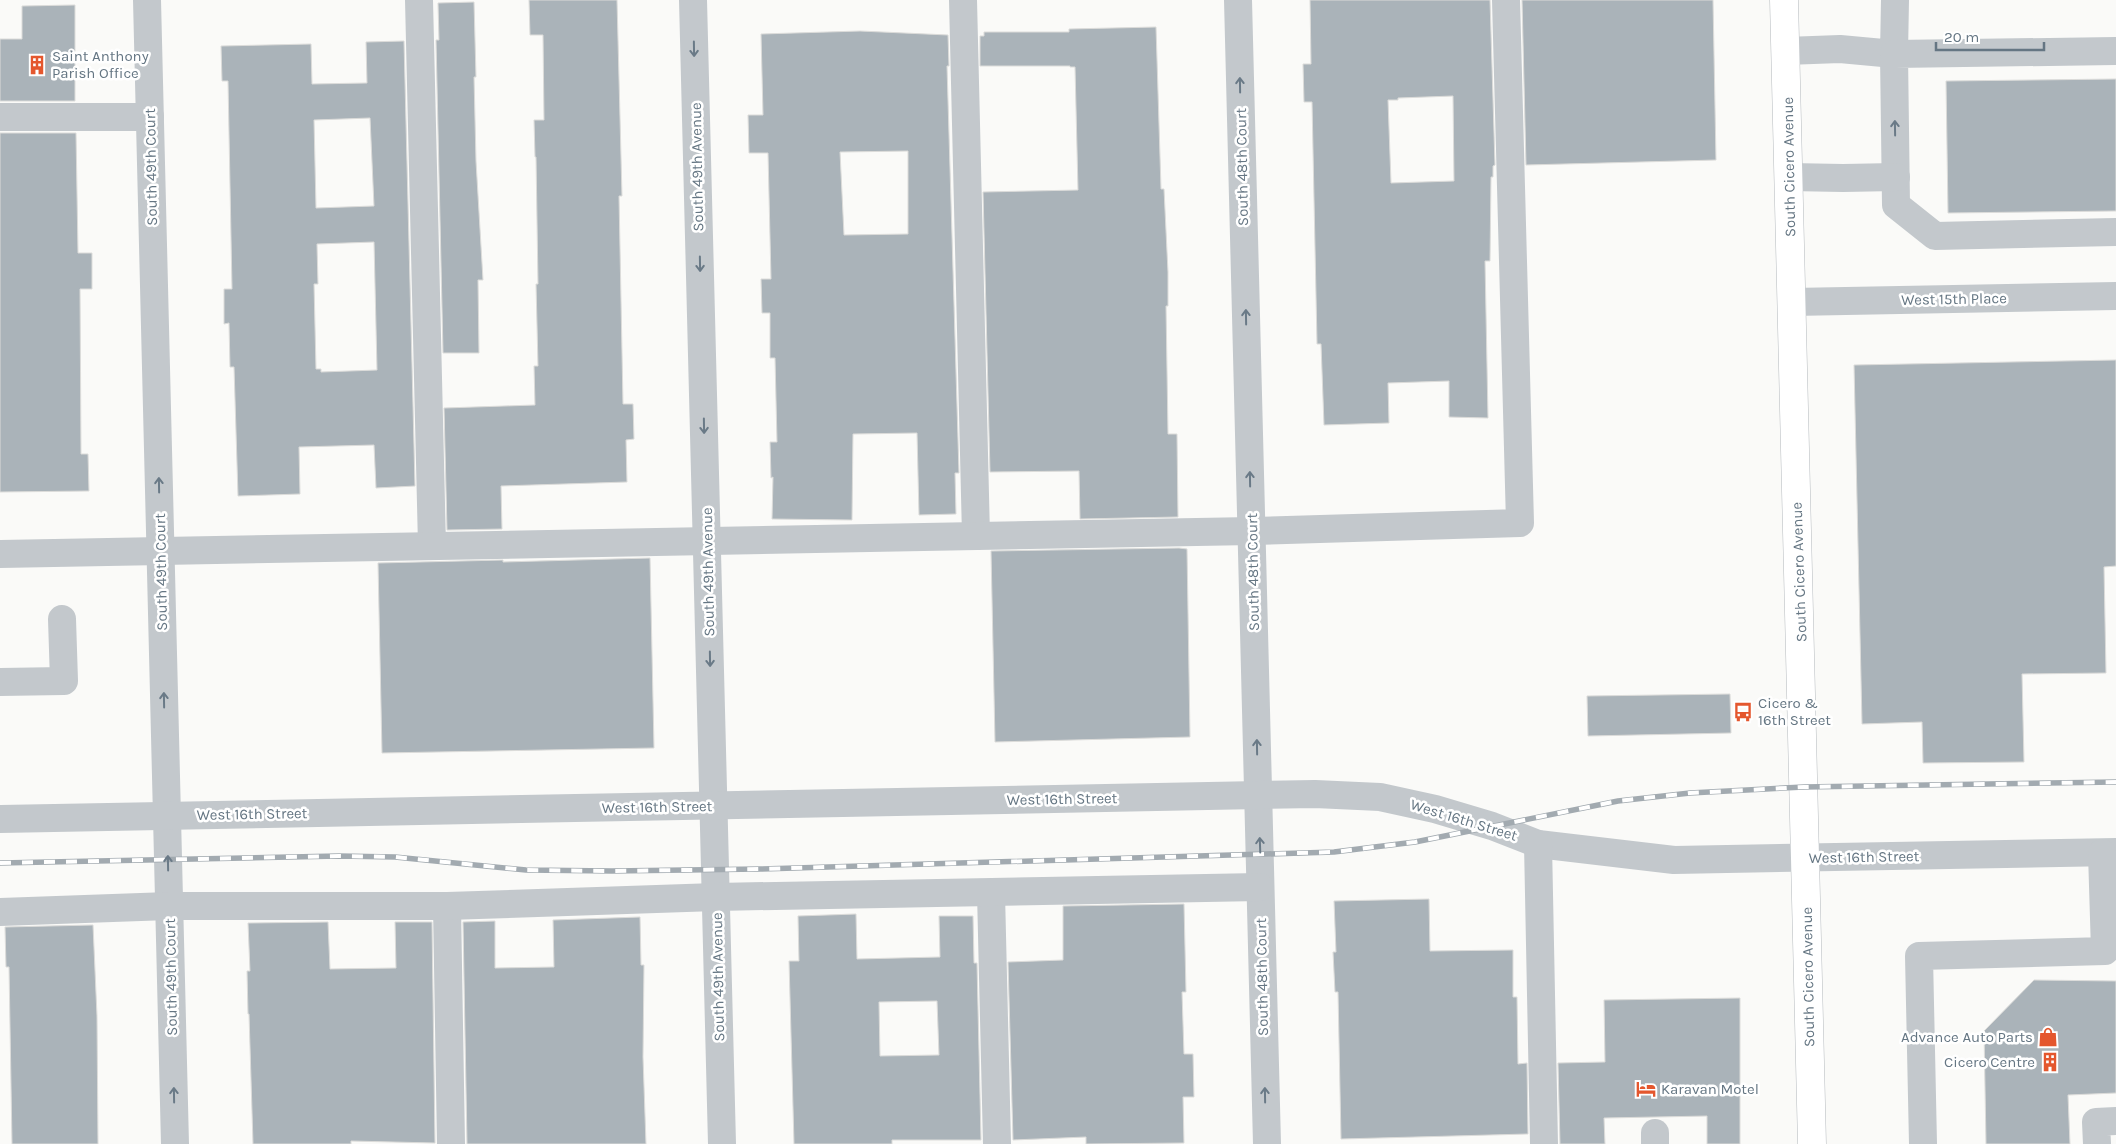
<svg xmlns="http://www.w3.org/2000/svg" width="2116" height="1144" font-family="Karla,sans-serif">
<rect width="100%" height="100%" fill="#fafaf8"/>
<g fill="#aab3b9" stroke="#dcdcda" fill-rule="evenodd">
<path d="M529 0H617L622 196H619L623 404H633L634 439 626 440 627 482 501 486 502 529 447 530 444 408 535 405 534 366H538L536 284H538L536 157H535L534 120H544L543 35H530Z"/>
<path d="M1310 0H1490L1495 165 1493 166V177H1491L1490 261H1485L1488 418 1449 417V381L1388 383 1389 423 1324 425 1321 344H1317L1312 102H1304L1303 64H1311ZM1453 96 1454 181 1391 183 1388 100H1398V98Z"/>
<path d="M1522 0H1713L1716 160 1526 165Z"/>
<path d="M474 2 476 77H474L476 161 483 280H478L479 353H443L436 40H439L438 3Z"/>
<path d="M75 5V101H0V39H22V6Z"/>
<path d="M1156 27 1161 189H1164L1168 272V306H1166L1168 434H1177L1178 517 1080 519 1079 471 990 472 983 192 1078 190 1075 67H1070V66H980V36H984V32H1069V29Z"/>
<path d="M860 31 948 35 949 66H947L959 473H955L956 514 919 515 917 433 853 434 852 520 772 519 773 477 771 478 770 442H777L775 358H770V313H762L761 279H771L768 153H749L748 115H763L761 34ZM908 151V234L844 235 840 152Z"/>
<path d="M404 41 415 486 376 488 374 445 299 447 300 494 238 496 234 367H230L229 323 224 324V289H232L228 81H222L221 46 311 44 312 84 367 83 366 42ZM370 118 374 206 316 208 314 120ZM374 242 377 370 321 372V369H316L314 284H318L317 244Z"/>
<path d="M2116 79V211L1948 213 1946 81Z"/>
<path d="M0 133H76L78 253H92V289H80L81 454H88L89 491 0 492Z"/>
<path d="M2116 360V566L2104 567 2106 673 2022 674 2024 762 1923 763 1922 722 1862 724 1854 365Z"/>
<path d="M1179 548 1187 549 1190 737 995 742 991 551Z"/>
<path d="M650 558 654 748 382 753 378 563 503 560V562Z"/>
<path d="M1730 694 1731 733 1588 736 1587 696Z"/>
<path d="M1429 899 1430 951 1513 950V997H1517L1518 1064 1527 1063 1528 1134 1341 1139 1338 992H1335L1333 952H1336L1334 901Z"/>
<path d="M1184 904 1186 992H1182L1184 1054H1193L1194 1097H1183L1184 1143 1086 1144V1137L1013 1140 1008 962 1063 960V906Z"/>
<path d="M856 914 857 959 940 957 939 916H973L974 963H977L981 1140H892V1144H794L789 961H799L798 916ZM937 1001 939 1055 880 1056 879 1002Z"/>
<path d="M640 917 641 965H644L643 1057 646 1144H467L463 922 495 921V968L554 967 553 920Z"/>
<path d="M328 922 330 969 396 968 395 922H432L435 1143 351 1141V1144H253L249 1014H248L247 971H250L248 923Z"/>
<path d="M93 925 97 1016 98 1144H12L9 967H6L5 927Z"/>
<path d="M2034 980 2116 981V1093L2068 1095 2070 1144H1986L1984 1031Z"/>
<path d="M1740 998V1144H1707V1116L1604 1118 1605 1144H1560L1558 1063 1605 1062 1604 1000Z"/>
</g>
<g fill="none" stroke-linecap="round" stroke-linejoin="round">
<defs>
<path id="major" d="M1784 0 1812 1144"/>
</defs>
<use href="#major" stroke="#b5babe" stroke-width="29"/>
<g stroke="#c3c8cc" stroke-width="28">
<path d="M147 0 175 1144"/>
<path d="M419 0 432 546"/>
<path d="M693 0 722 1144"/>
<path d="M963 0 976 536"/>
<path d="M1238 0 1267 1144"/>
<path d="M1786 51 1840 49 1894 54 1895 0"/>
<path d="M2116 51 1894 54 1896 205 1935 236 2116 232"/>
<path d="M0 117H150"/>
<path d="M1789 177 1843 178 1896 177"/>
<path d="M1792 302 2116 296"/>
<path d="M0 554 1252 531 1520 523 1506 0"/>
<path d="M0 682 64 681 62 619"/>
<path d="M0 819 1315 794 1380 797 1435 809 1492 826 1538 844 1674 860 2116 852"/>
<path d="M1538 844 1544 1144"/>
<path d="M991 893 997 1144"/>
<path d="M447 906 451 1144"/>
<path d="M0 912 169 906H447L716 897 1260 887"/>
<path d="M1655 1133V1144"/>
<path d="M1923 1144 1919 956 2105 951 2102 853"/>
<path d="M2097 1144 2096 1122 2116 1121"/>
</g>
<use href="#major" stroke="#fff" stroke-width="28"/>
<defs>
<path id="rail" d="M0 863 339 856 395 857 526 870 612 871 760 869 1334 852 1415 842 1618 801 1690 793 1804 787 2116 782"/>
</defs>
<use href="#rail" stroke="#a2aab0" stroke-width="5.5"/>
<use href="#rail" stroke="#fff" stroke-width="4" stroke-dasharray="11" stroke-linecap="butt"/>
</g>
<defs><path id="oneway-shaft" d="M-6 0H5M1.5-3L5.5 0L1.5 3" fill="none" stroke-width="1.6" stroke-linecap="round" stroke-linejoin="round" transform="scale(1.25)"/></defs>
<g stroke="#6a7a87">
<use href="#oneway-shaft" transform="translate(694 49) rotate(89)"/>
<use href="#oneway-shaft" transform="translate(1240 85) rotate(-91)"/>
<use href="#oneway-shaft" transform="translate(1895 128) rotate(-91)"/>
<use href="#oneway-shaft" transform="translate(700 264) rotate(89)"/>
<use href="#oneway-shaft" transform="translate(1246 317) rotate(-91)"/>
<use href="#oneway-shaft" transform="translate(704 426) rotate(89)"/>
<use href="#oneway-shaft" transform="translate(1250 479) rotate(-91)"/>
<use href="#oneway-shaft" transform="translate(159 485) rotate(-91)"/>
<use href="#oneway-shaft" transform="translate(710 659) rotate(89)"/>
<use href="#oneway-shaft" transform="translate(164 700) rotate(-91)"/>
<use href="#oneway-shaft" transform="translate(1257 747) rotate(-91)"/>
<use href="#oneway-shaft" transform="translate(1260 845) rotate(-92)"/>
<use href="#oneway-shaft" transform="translate(168 863) rotate(-91)"/>
<use href="#oneway-shaft" transform="translate(174 1095) rotate(-91)"/>
<use href="#oneway-shaft" transform="translate(1265 1095) rotate(-91)"/>
</g>
<defs>
<symbol id="building-bare" viewBox="-9 -9 18 18"><path d="M-4-6H4V6H1V3H-1V6H-4ZM-2.5-4.3h1.7v1.8h-1.7ZM.8-4.3h1.7v1.8H.8ZM-2.5-1h1.7V.8h-1.7ZM.8-1h1.7V.8H.8Z" fill="#e4572e" stroke="#fff" stroke-width="2.5" paint-order="stroke"/></symbol>
<symbol id="bus-bare" viewBox="-9 -9 18 18"><path d="M-5-6H5V4H4V6H2V4H-2V6H-4V4H-5ZM-3.5-4V0h7V-4ZM-3.5 1.2v1.5H-2V1.2ZM2 1.2v1.5H3.5V1.2Z" fill="#e4572e" stroke="#fff" stroke-width="2.5" paint-order="stroke"/></symbol>
<symbol id="shop-bare" viewBox="-9 -9 18 18"><path d="M-5-2.5h2.3a2.7 3.5 0 0 1 5.4 0H5L5.5 6h-11ZM-1.5-2.5h3a1.5 2.3 0 0 0-3 0Z" fill="#e4572e" stroke="#fff" stroke-width="2.5" paint-order="stroke"/></symbol>
<symbol id="hotel-bare" viewBox="-9 -9 18 18"><path d="M-6-4.5h1.5V1H6V5H4.5V3h-9V5H-6ZM-4 0a1.8 1.8 0 1 1 3.6 0ZM.5 0V-2.5h3Q6-2.5 6 0Z" fill="#e4572e" stroke="#fff" stroke-width="2.5" paint-order="stroke"/></symbol>
</defs>
<g fill-rule="evenodd">
<use href="#building-bare" x="23" y="51" width="28" height="28"/>
<use href="#bus-bare" x="1729" y="698" width="28" height="28"/>
<use href="#shop-bare" x="2034" y="1023" width="28" height="28"/>
<use href="#building-bare" x="2036" y="1048" width="28" height="28"/>
<use href="#hotel-bare" x="1632" y="1075" width="28" height="28"/>
</g>
<g text-anchor="middle" stroke-width="5" stroke-linejoin="round" paint-order="stroke">
<g font-size="15" fill="#657683" stroke="#fff" text-anchor="start">
<text x="52" y="61">Saint Anthony<tspan x="52" dy="17">Parish Office</tspan></text>
<text x="1758" y="708">Cicero &amp;<tspan x="1758" dy="17">16th Street</tspan></text>
<text x="2033" y="1042" text-anchor="end">Advance Auto Parts</text>
<text x="2035" y="1067" text-anchor="end">Cicero Centre</text>
<text x="1661" y="1094">Karavan Motel</text>
</g>
<g font-size="15" fill="#657683" stroke="#fff">
<text transform="translate(151 167) rotate(-91)" y="5">South 49th Court</text>
<text transform="translate(697 167) rotate(-91)" y="5">South 49th Avenue</text>
<text transform="translate(1242 167) rotate(-91)" y="5">South 48th Court</text>
<text transform="translate(1789 167) rotate(-91)" y="5">South Cicero Avenue</text>
<text transform="translate(1954 299) rotate(-1)" y="5">West 15th Place</text>
<text transform="translate(161 572) rotate(-91)" y="5">South 49th Court</text>
<text transform="translate(708 572) rotate(-91)" y="5">South 49th Avenue</text>
<text transform="translate(1253 572) rotate(-91)" y="5">South 48th Court</text>
<text transform="translate(1799 572) rotate(-92)" y="5">South Cicero Avenue</text>
<text transform="translate(1062 799) rotate(-1)" y="5">West 16th Street</text>
<text transform="translate(657 807) rotate(-1)" y="5">West 16th Street</text>
<text transform="translate(252 814) rotate(-1)" y="5">West 16th Street</text>
<text transform="translate(1464 820) rotate(17)" y="5">West 16th Street</text>
<text transform="translate(1864 857) rotate(-1)" y="5">West 16th Street</text>
<text transform="translate(171 977) rotate(-91)" y="5">South 49th Court</text>
<text transform="translate(718 977) rotate(-91)" y="5">South 49th Avenue</text>
<text transform="translate(1262 977) rotate(-91)" y="5">South 48th Court</text>
<text transform="translate(1808 977) rotate(-91)" y="5">South Cicero Avenue</text>
</g>
</g>
<path d="M1936 42v8h108v-8" fill="none" stroke="#657683" stroke-width="2.5"/>
<text x="1944" y="42" font-size="15" fill="#657683" stroke="#ffffff" stroke-width="4" paint-order="stroke">20 m</text>
</svg>
